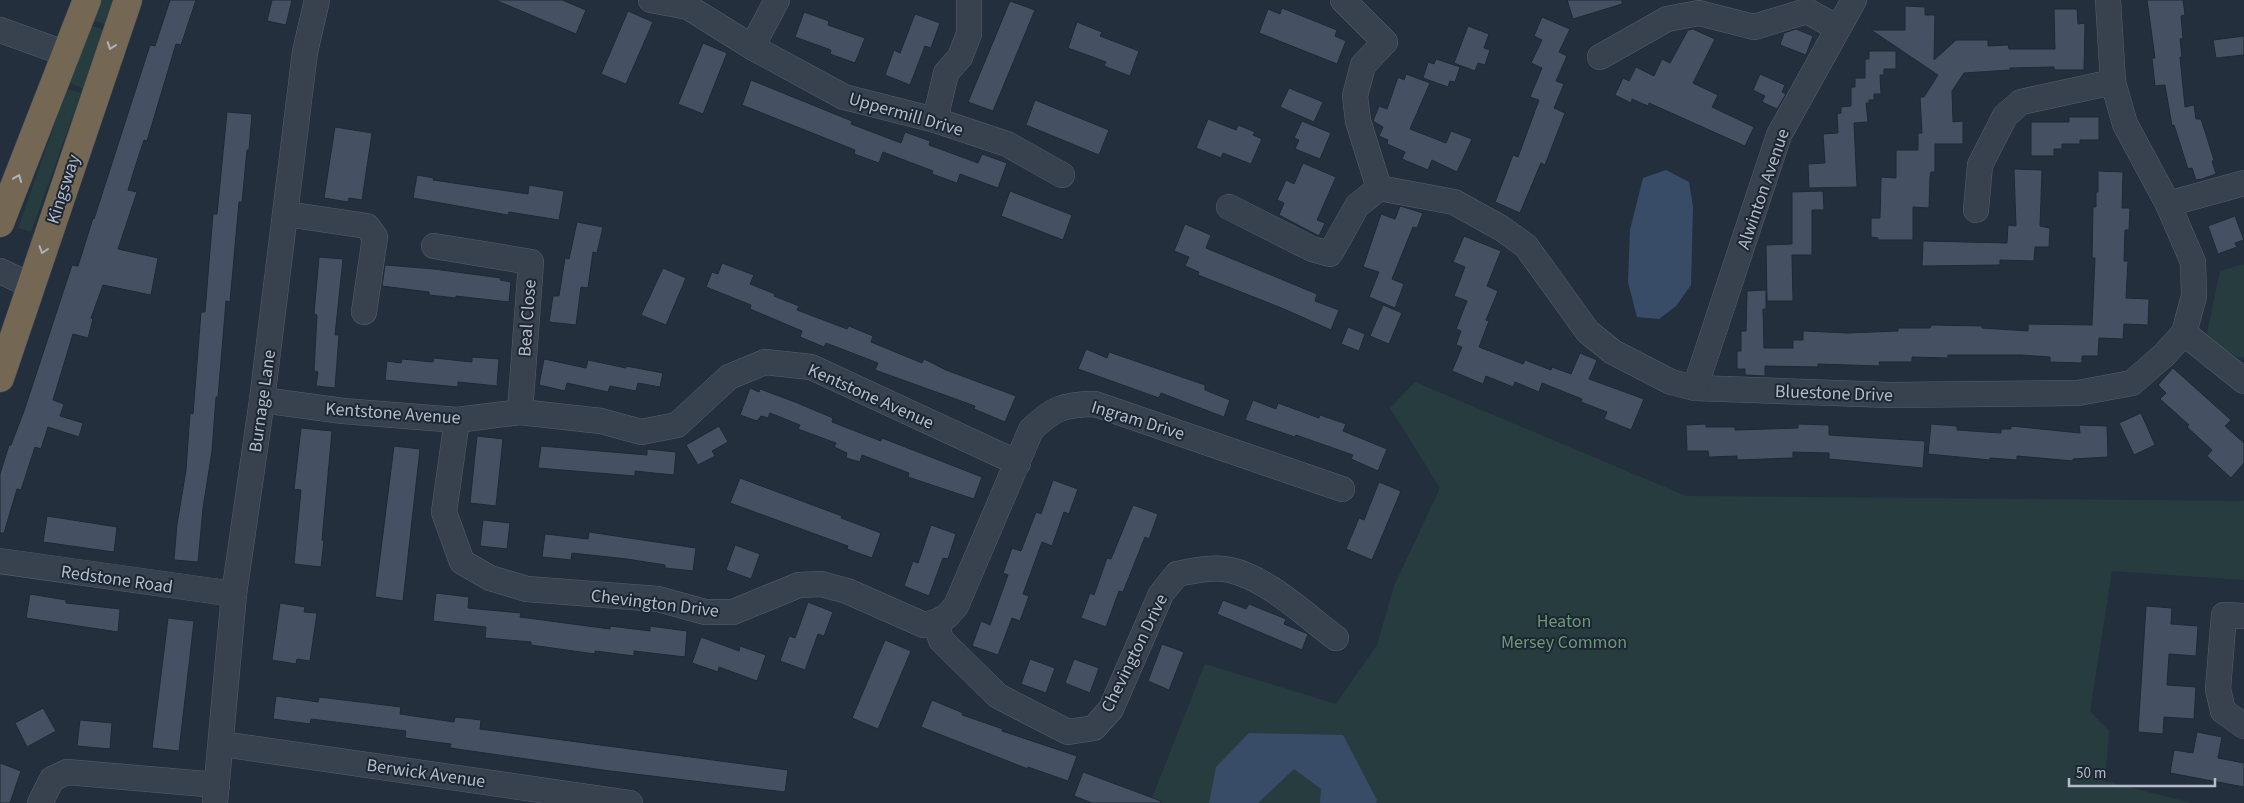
<svg xmlns="http://www.w3.org/2000/svg" width="2244" height="803" font-family="'Source Sans 3',sans-serif">
<rect width="100%" height="100%" fill="#242f3e"/>
<g fill="#263c3f">
<path d="M100 0H115L106 25 93 20Z"/>
<path d="M90 25 104 30 84 89 70 83Z"/>
<path d="M67 89 81 93 31 232 18 228Z"/>
<path d="M2244 264V357L2239 358 2206 338 2220 271Z"/>
<path d="M1415 382 1686 496 2244 501V580L2112 571 2090 711 2109 731 2105 781 2192 803H1150L1205 664 1336 704 1377 645 1394 586 1440 488 1390 408Z"/>
</g>
<g fill="#394c67">
<path d="M1666 170 1689 182 1693 207 1691 285 1676 306 1659 319 1637 317 1628 282 1630 230 1643 178Z"/>
<path d="M1249 733 1343 735 1377 800 1376 803H1320L1321 789 1294 769 1258 803H1209L1216 767Z"/>
</g>
<g fill="#455162" stroke="#1f2835">
<path d="M170 0H196L181 45 176 44 147 141 144 140 136 164 128 190 137 192 118 249 158 258 151 295 103 285 91 318 93 319 88 338 73 334 53 400 64 404 60 416 83 423 79 437 48 427 41 449 35 447 21 490 17 489 4 533H0V474L9 445H11L24 411 72 265 78 266 93 218 94 219 150 45 155 46Z"/>
<path d="M272 0H292L286 25 267 21Z"/>
<path d="M495 0H562L586 10 576 34Z"/>
<path d="M1567 0H1622V4L1573 19Z"/>
<path d="M2147 0H2183L2185 15 2181 16 2183 38 2180 39 2182 57H2180L2185 107 2194 105 2196 119H2201L2214 160 2212 161 2216 174 2202 179 2196 180 2192 168 2188 169 2174 125 2172 126 2165 85 2155 86 2152 58H2155Z"/>
<path d="M1010 1 1035 10 993 111 968 102Z"/>
<path d="M1905 6 1925 7V15H1935L1934 60 1956 40H1988V46L2008 45 2009 49H2055L2054 9H2077L2078 24 2085 23 2084 70H2054V67L2010 68V70L1964 73 1952 91 1953 122 1963 121V144H1935V172H1931L1930 177 1929 208 1913 207V240H1878V238L1871 237V218H1880L1881 177 1896 178V150H1918V133H1922L1920 97H1924L1938 75 1871 30H1905Z"/>
<path d="M1282 8 1337 30 1335 36 1346 41 1337 64 1259 33 1268 9 1280 14Z"/>
<path d="M628 11 653 22 626 84 601 74Z"/>
<path d="M804 12 829 21 828 25 865 38 855 63 830 54 831 50 795 37Z"/>
<path d="M915 14 940 23 931 48 925 46 910 85 885 75 894 50 900 53Z"/>
<path d="M1542 17 1570 29 1559 52 1567 56 1556 81 1564 84 1554 108 1565 113 1545 165 1541 163 1520 213 1495 202 1513 155 1518 157 1539 100 1530 97 1542 68 1531 63 1542 40 1534 36Z"/>
<path d="M1077 22 1102 32 1100 36 1139 51 1130 76 1104 66 1106 62 1068 48Z"/>
<path d="M1468 26 1489 34 1484 48 1490 50 1485 65 1478 63 1475 71 1454 63Z"/>
<path d="M1693 29 1715 39 1693 83 1718 95 1712 107 1754 127 1745 146 1649 103 1648 106 1632 99 1631 103 1615 95 1623 78 1629 81 1636 67 1654 76 1662 59 1670 63 1688 30Z"/>
<path d="M1796 29 1813 36 1806 55 1780 45 1784 33Z"/>
<path d="M2244 36V55L2216 58 2213 40Z"/>
<path d="M703 43 727 53 703 114 678 104Z"/>
<path d="M1869 51H1896V69H1884V75H1880L1881 94H1874V100H1869V103H1866L1868 122 1854 123 1857 187 1809 188 1808 164 1825 163 1823 134 1838 133 1837 114 1841 113V107L1851 106V87H1855V78H1865V59H1869Z"/>
<path d="M1436 59 1460 67 1455 82 1450 81 1448 87 1423 78 1428 62 1434 64Z"/>
<path d="M1406 74 1430 83 1410 129 1446 143 1451 131 1472 139 1457 172 1432 160 1428 170 1402 159 1405 152 1387 144 1388 140 1379 136 1383 127 1373 121 1379 106 1387 109 1398 77 1404 80Z"/>
<path d="M1760 74 1785 85 1782 92 1786 94 1777 109 1762 102 1765 96 1753 90Z"/>
<path d="M751 80 852 121 851 124 901 143 905 132 930 141 929 145 978 163 982 154 1007 163 998 188 960 174 957 183 932 174 933 171 883 152 879 163 854 154 855 150 742 105Z"/>
<path d="M1289 88 1323 102 1314 122 1280 107Z"/>
<path d="M1035 100 1109 130 1099 155 1026 125Z"/>
<path d="M227 112 252 114 249 150H247L242 202H239L230 302 226 301 218 397H216L212 451 203 508 198 562 174 560 177 524 186 470 190 413 193 414 201 312H205L213 214H217Z"/>
<path d="M2069 117H2099V140H2080V144H2062V149H2054V156H2031V122H2069Z"/>
<path d="M1208 119 1236 130 1238 125 1255 132 1253 135 1262 139 1251 164 1223 153 1221 158 1196 148Z"/>
<path d="M1302 121 1331 133 1320 159 1295 149 1299 140 1294 138Z"/>
<path d="M335 127 372 133 362 200 349 198 348 202 324 198Z"/>
<path d="M1303 163 1336 177 1317 220 1325 223 1319 236 1279 215 1284 203 1277 200 1286 180 1294 184Z"/>
<path d="M2014 169 2042 170 2040 226 2050 228 2049 247H2035L2034 261 2000 260V265L1922 266 1923 241 2007 243 2008 225 2016 226Z"/>
<path d="M2098 171 2123 172 2122 208H2130L2129 230H2125L2124 261H2128L2126 298 2149 299 2148 325 2124 324 2123 339 2099 338 2098 356H2082V363L2050 362V357L2021 355H1948V358L1912 357V362H1879L1880 366 1818 364V367L1765 366V376L1745 375V369H1737V351H1741V331H1746L1747 291 1766 290V309H1763L1764 348H1793V340H1803V331L1848 333 1898 331V328H1930L1931 325 1982 326V328L2028 331V324L2092 325 2095 258H2092L2093 207H2096V192H2098Z"/>
<path d="M417 175 434 178 433 180 528 194 529 185 564 191 559 220 509 212 508 215 413 198Z"/>
<path d="M1010 191 1072 215 1063 240 1001 216Z"/>
<path d="M1823 191 1824 210H1812V255H1792L1793 301H1767L1766 245 1792 244V192Z"/>
<path d="M1400 206 1423 213 1417 228 1413 227 1392 279 1404 284 1395 308 1369 297 1379 272 1363 267 1381 214 1395 219Z"/>
<path d="M2235 216 2244 240 2235 243 2237 247 2218 254 2208 226Z"/>
<path d="M577 222 603 227 597 253 593 252 588 288 581 287 576 325 549 322 553 296H559L565 258 569 259Z"/>
<path d="M1185 224 1211 235 1206 248 1317 294 1315 301 1339 310 1331 330 1284 309 1198 275 1199 272 1185 266 1189 257 1174 251Z"/>
<path d="M1464 236 1501 251 1487 286 1498 291 1486 320 1489 321 1479 347 1523 364 1525 360 1551 370 1552 367 1571 374 1580 353 1597 360 1589 379 1644 399 1631 430 1604 419 1607 412 1581 402 1582 399 1542 383 1539 392 1515 382 1513 387 1486 376 1483 384 1452 371 1462 347 1456 345 1461 331 1456 329 1467 301 1454 296 1465 267 1453 262Z"/>
<path d="M319 257 343 259 335 335H339L335 388 316 386 318 372 314 371 317 315 314 314Z"/>
<path d="M722 263 754 275 750 284 775 294 774 296 799 306 797 310 847 329 849 326 873 336 871 342 922 363 924 359 946 370 1016 396 1005 422 974 409 975 406 875 370 878 363 826 343 824 347 800 337 802 331 750 309 751 305 706 287 712 272 718 274Z"/>
<path d="M385 265 434 269 501 278 500 280 511 282 509 302 456 296V298L429 295V292L382 286Z"/>
<path d="M663 268 686 278 666 325 641 315Z"/>
<path d="M1383 305 1402 313 1389 344 1370 336Z"/>
<path d="M1348 327 1365 334 1359 351 1341 344Z"/>
<path d="M1086 349 1107 358 1109 352 1205 385V390L1230 400 1224 417 1161 393 1159 398 1078 369Z"/>
<path d="M472 357 499 359 497 386 458 382V387L385 380 387 361 401 363 402 359 433 362 434 358 472 362Z"/>
<path d="M544 359 586 368 588 360 626 368V366L663 373 660 387 638 383 636 391 610 386 608 392 567 383 565 391 539 385Z"/>
<path d="M2173 368 2231 420 2225 426 2244 443V463L2231 478 2207 456 2212 450 2187 427 2189 425 2160 399 2166 393 2158 385Z"/>
<path d="M750 388 759 392 760 389 795 402 833 418 832 422 881 441 882 438 982 477 974 499 908 477 909 473 862 455 860 462 846 458 847 453 834 447 836 443 798 429 800 425 770 413 768 418 761 416 757 421 740 415Z"/>
<path d="M1253 400 1276 409 1278 403 1319 418 1320 415 1346 424 1343 431 1387 449 1378 471 1351 459 1353 455 1296 435 1295 437 1245 420Z"/>
<path d="M2141 413 2155 445 2134 455 2119 423Z"/>
<path d="M1706 424V427H1735V430L1798 428V424L1829 425V435L1925 441 1923 468 1829 459V453L1793 452V458L1737 460V456L1709 457 1708 451H1687L1686 425Z"/>
<path d="M1931 424 1957 426V430L2001 433V429H2011V426L2080 433 2079 425 2107 426 2108 457 2073 459V461L2017 456V460L1990 458V460L1928 454Z"/>
<path d="M719 426 728 442 712 451 715 456 698 465 686 445Z"/>
<path d="M301 428 332 431 322 540 324 541 321 567 294 564 301 490 294 489Z"/>
<path d="M477 436 503 439 496 506 470 503Z"/>
<path d="M394 446 420 449 403 601 375 597Z"/>
<path d="M541 446 647 455V449L676 452 674 475 635 471V476L538 468Z"/>
<path d="M740 478 842 516 841 518 881 533 872 558 847 549 848 546 730 503Z"/>
<path d="M1053 480 1078 489 1069 514 1064 512 1052 546 1042 542 1023 594 1029 596 1020 621 1012 618 998 655 972 646 981 621 990 625 1008 575 1003 573 1012 548 1021 551 1036 512 1041 514Z"/>
<path d="M1379 482 1401 491 1372 560 1346 549 1359 518 1364 520Z"/>
<path d="M1133 505 1158 514 1149 539 1145 537 1123 592 1119 591 1106 627 1081 618 1090 593 1094 595 1107 558 1111 559Z"/>
<path d="M47 516 117 527 114 552 43 542Z"/>
<path d="M483 520 510 523 507 549 480 546Z"/>
<path d="M931 525 956 534 948 559 943 558 929 596 904 586 913 561 918 563Z"/>
<path d="M589 532 696 548 693 571 665 568V565L627 559 572 553 571 560 542 557 545 534 588 539Z"/>
<path d="M735 545 760 554 751 579 726 570Z"/>
<path d="M436 593 469 597 468 608 521 613 520 617 610 629V626L650 631V626L687 631 685 657 634 651V656L595 651V654L531 645V642L485 638 486 627 433 621Z"/>
<path d="M30 594 66 600V603L120 609 118 632 26 618Z"/>
<path d="M1223 600 1246 609 1249 604 1286 619 1284 624 1308 634 1302 650 1217 614Z"/>
<path d="M808 602 833 612 824 636 818 634 805 670 780 661 789 636 795 638Z"/>
<path d="M280 603 305 607 304 612 317 613 310 661 297 659 296 664 272 660Z"/>
<path d="M2146 606 2172 608 2171 624 2198 626 2196 656 2169 654 2167 685 2196 687 2194 719 2164 717 2163 734 2138 732Z"/>
<path d="M168 618 194 621 179 751 152 748Z"/>
<path d="M701 637 739 651 740 646 766 655 757 681 719 667 718 672 692 663Z"/>
<path d="M885 640 911 651 878 729 852 718Z"/>
<path d="M1162 644 1184 652 1169 690 1148 681Z"/>
<path d="M1030 659 1055 668 1046 693 1021 684Z"/>
<path d="M1074 659 1099 668 1090 693 1065 683Z"/>
<path d="M276 696 318 702 319 697 401 707 400 714 454 722 455 717 481 720 480 729 788 770 785 792 610 771 450 748 451 744 405 738 406 731 311 719 310 724 273 719Z"/>
<path d="M932 700 963 713 962 715 1003 729 1002 731 1077 756 1068 781 1028 767V769L921 727Z"/>
<path d="M43 708 56 731 27 747 15 723Z"/>
<path d="M80 720 112 723 110 749 77 746Z"/>
<path d="M2197 732 2222 737 2218 758 2244 763V787L2170 773 2174 750 2193 753Z"/>
<path d="M0 763 21 771 10 803H0Z"/>
<path d="M1083 772 1161 801V803H1092L1074 796Z"/>
</g>
<g fill="none" stroke-linecap="round" stroke-linejoin="round">
<defs>
<g id="minor">
<path d="M651 0 688 7 752 47 844 97 935 120 1007 144 1062 175"/>
<path d="M1343 0 1385 42 1363 65 1355 96 1358 121 1379 188"/>
<path d="M0 30 67 54"/>
<path d="M752 47 777 0"/>
<path d="M1600 57 1667 19 1699 13 1754 27 1807 11 1838 28"/>
<path d="M935 120 946 73 960 57 969 34V0"/>
<path d="M2168 204 2244 183"/>
<path d="M1229 207 1312 249 1330 254 1357 206 1379 188 1454 202 1501 228 1526 246 1588 332 1613 352 1671 382 1695 388 1889 395 2078 393 2132 383 2164 355 2184 333 2194 296 2193 262 2168 204 2125 124 2113 82 2108 0"/>
<path d="M1976 210 1980 165 2005 116 2021 102 2113 82"/>
<path d="M286 214 367 226 375 237 364 312"/>
<path d="M434 246 531 262 520 412"/>
<path d="M0 271 32 286"/>
<path d="M2184 333 2244 381"/>
<path d="M1695 388 1779 135 1854 0"/>
<path d="M262 400 343 411 457 420 520 412 601 421 641 432 677 425 729 377 765 362 811 367 1018 463"/>
<path d="M457 420 444 512 462 562 490 578 527 589 658 599 705 612H733L799 585 821 584 847 591 924 625 936 622 941 640 998 696 1068 732 1094 728 1111 709 1161 594 1177 574C1193 571 1213 566 1230 570 1267 578 1305 615 1336 638"/>
<path d="M0 561 234 594"/>
<path d="M2244 616 2224 615 2218 689 2223 711 2244 726"/>
<path d="M936 622 946 617 956 606 1031 430C1053 408 1065 404 1095 404L1342 489"/>
<path d="M222 744 630 803"/>
<path d="M40 803 52 779 67 772 217 785"/>
<path d="M215 803 234 594 262 400 305 52 317 0"/>
</g>
<g id="highway">
<path d="M0 223 87 0"/>
<path d="M0 378 128 0"/>
</g>
</defs>
<use href="#minor" stroke="#565f6c" stroke-width="26"/>
<use href="#highway" stroke="#434c59" stroke-width="29"/>
<use href="#minor" stroke="#38414e" stroke-width="25"/>
<use href="#highway" stroke="#746855" stroke-width="28"/>
</g>
<defs><path id="oneway-chevron" d="M-2-3.5L2.5 0L-2 3.5" fill="none" stroke-width="1.6" stroke-linecap="round" stroke-linejoin="round" transform="scale(1.25)"/></defs>
<g stroke="#aeb4bd">
<use href="#oneway-chevron" transform="translate(111 46) rotate(110)"/>
<use href="#oneway-chevron" transform="translate(18 178) rotate(-68)"/>
<use href="#oneway-chevron" transform="translate(43 250) rotate(108)"/>
</g>
<g text-anchor="middle" stroke-width="4" stroke-linejoin="round" paint-order="stroke">
<g font-size="18" fill="#b4bcc9" stroke="#1d2633">
<text transform="translate(906 114) rotate(16)" y="6">Uppermill Drive</text>
<text transform="translate(63 189) rotate(-72)" y="6">Kingsway</text>
<text transform="translate(1763 189) rotate(-71)" y="6">Alwinton Avenue</text>
<text transform="translate(527 318) rotate(-86)" y="6">Beal Close</text>
<text transform="translate(1834 393) rotate(2)" y="6">Bluestone Drive</text>
<text transform="translate(871 396) rotate(24)" y="6">Kentstone Avenue</text>
<text transform="translate(262 401) rotate(-82)" y="6">Burnage Lane</text>
<text transform="translate(393 413) rotate(4)" y="6">Kentstone Avenue</text>
<text transform="translate(1138 420) rotate(17)" y="6">Ingram Drive</text>
<text transform="translate(117 579) rotate(8)" y="6">Redstone Road</text>
<text transform="translate(655 603) rotate(7)" y="6">Chevington Drive</text>
<text transform="translate(1134 653) rotate(-64)" y="6">Chevington Drive</text>
<text transform="translate(426 773) rotate(8)" y="6">Berwick Avenue</text>
</g>
<g font-size="18" fill="#6b9a76" stroke="#1d2633">
<text x="1564" y="627">Heaton<tspan x="1564" dy="21">Mersey Common</tspan></text>
</g>
</g>
<path d="M2069 778v8h146v-8" fill="none" stroke="#b4bcc9" stroke-width="2.5"/>
<text x="2076" y="778" font-size="15" fill="#b4bcc9" stroke="#1d2633" stroke-width="4" paint-order="stroke">50 m</text>
</svg>
